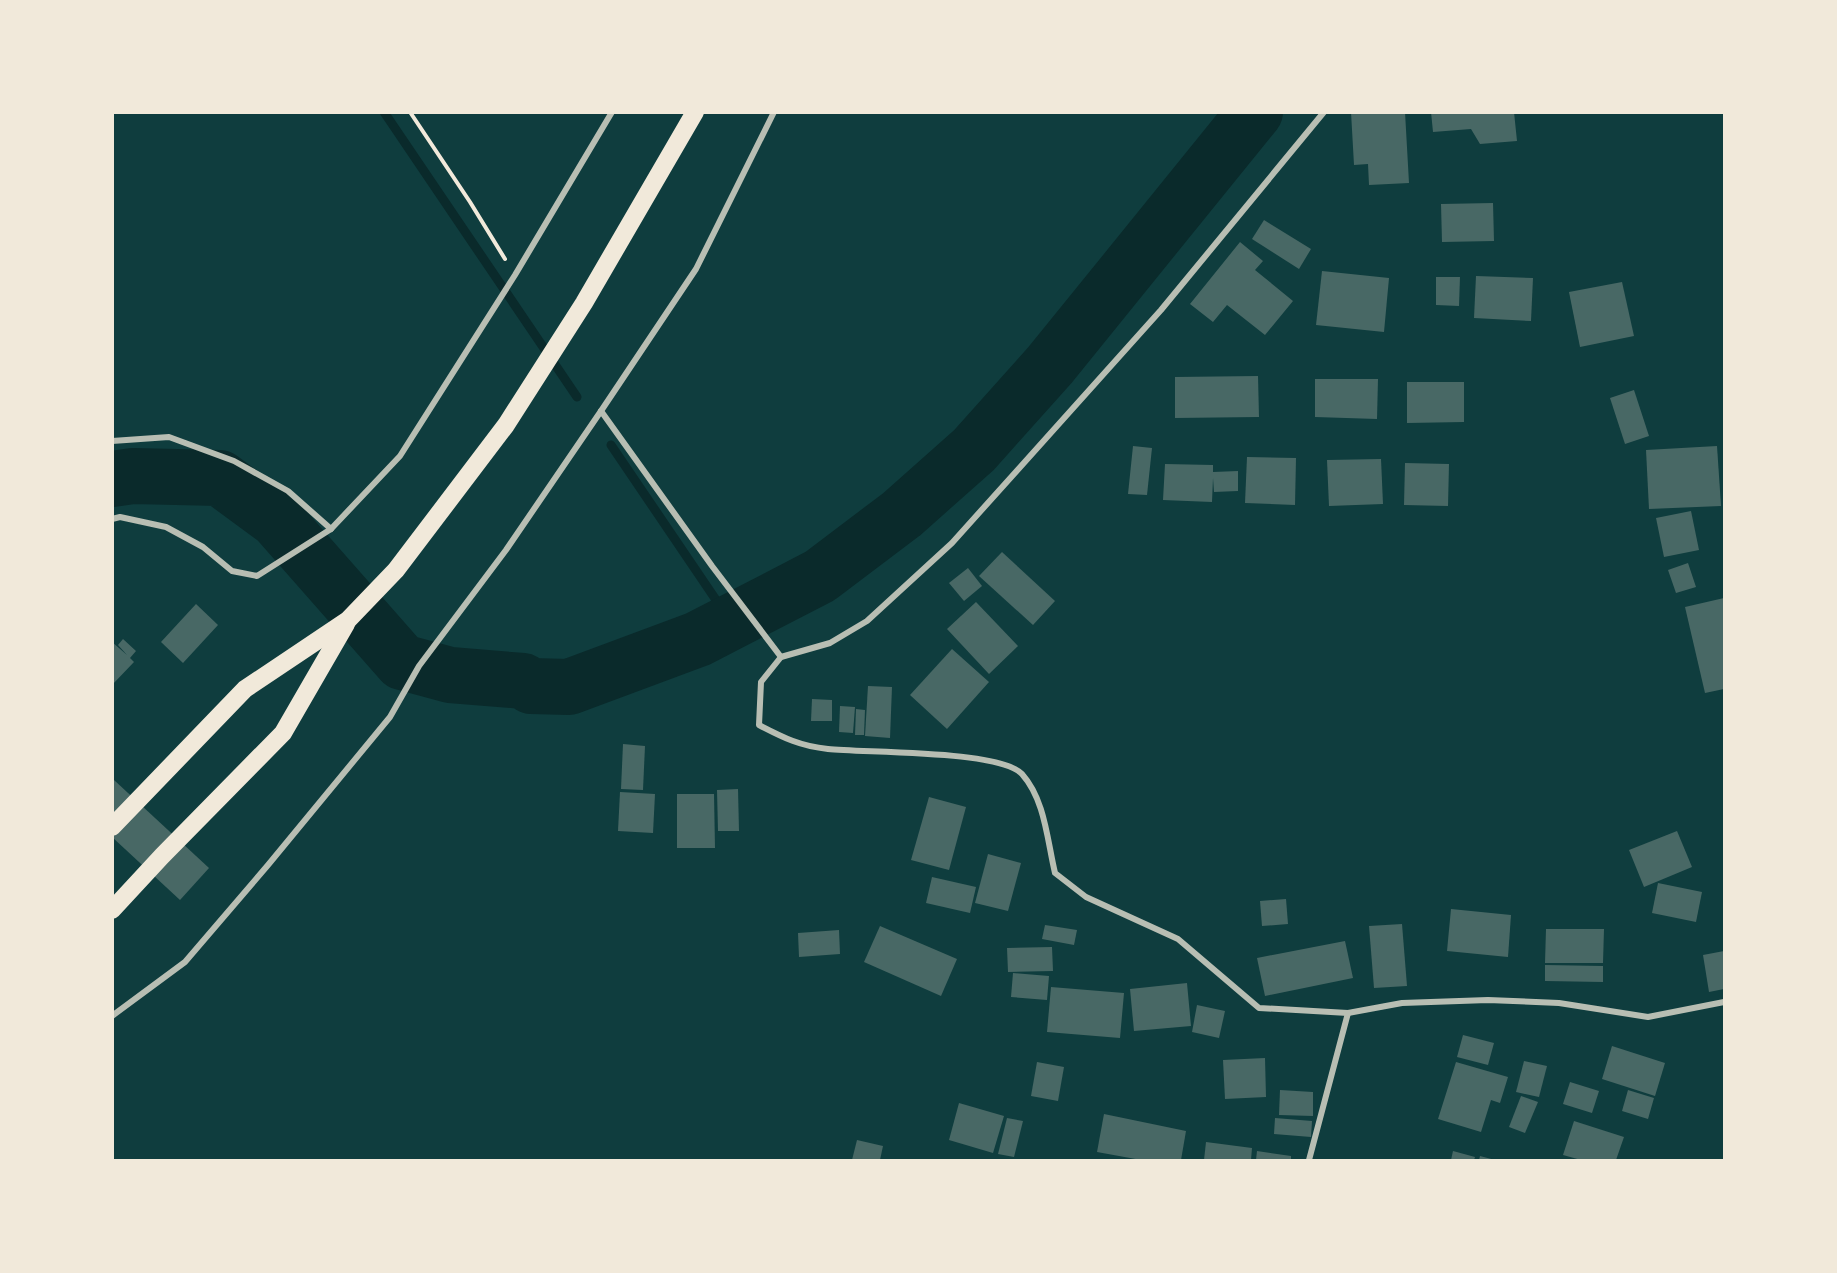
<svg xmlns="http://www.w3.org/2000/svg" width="1837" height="1273" font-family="Ubuntu,sans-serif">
<rect width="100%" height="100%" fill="#0f3d3e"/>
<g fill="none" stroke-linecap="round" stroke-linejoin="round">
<g stroke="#0a2a2b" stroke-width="9">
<path d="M384 112 577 397"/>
<path d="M611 445 731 622"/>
</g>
<path stroke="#0a2a2b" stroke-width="56" d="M112 479 133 476 220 478 277 520 402 662 450 675 523 681 531 686 569 687 698 639 820 576 902 514 974 450 1050 365 1255 112"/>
</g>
<g fill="#486865">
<path d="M1351 112H1405L1409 183 1369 185 1368 164 1354 165Z"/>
<path d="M1431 112H1514L1517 141 1480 144 1471 129 1433 132Z"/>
<path d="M1493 203 1494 241 1442 242 1441 204Z"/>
<path d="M1264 220 1311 249 1299 269 1252 239Z"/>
<path d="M1240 242 1263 261 1255 270 1293 301 1265 335 1227 305 1213 322 1190 304Z"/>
<path d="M1322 271 1389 278 1384 332 1316 325Z"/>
<path d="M1476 276 1533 278 1531 321 1474 318Z"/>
<path d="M1436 277H1460L1459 306 1436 305Z"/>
<path d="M1622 282 1634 336 1580 347 1569 292Z"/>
<path d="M1258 376 1259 417 1175 418V377Z"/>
<path d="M1315 379H1378L1377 419 1315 417Z"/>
<path d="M1407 382H1464V422L1407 423Z"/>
<path d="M1634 390 1649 436 1625 444 1610 398Z"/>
<path d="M1133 446 1152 448 1147 495 1128 494Z"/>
<path d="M1717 446 1721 506 1649 509 1646 450Z"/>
<path d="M1247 457 1296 458 1295 505 1245 503Z"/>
<path d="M1381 459 1383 504 1329 506 1327 460Z"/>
<path d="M1405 463 1449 464 1448 506 1404 505Z"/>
<path d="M1165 464 1213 465V472L1238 471V491L1214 492 1213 478 1212 502 1163 500Z"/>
<path d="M1691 511 1699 550 1664 557 1656 518Z"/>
<path d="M1002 552 1055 601 1033 625 979 576Z"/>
<path d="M1688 563 1696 587 1676 593 1668 570Z"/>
<path d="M968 568 982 586 964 601 949 583Z"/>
<path d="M1724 598V689L1705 693 1685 607Z"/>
<path d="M976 602 1018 646 989 674 947 629Z"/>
<path d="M196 604 218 625 183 663 161 642Z"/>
<path d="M123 639 136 651 130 658 134 662 112 685V642L127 655 118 645Z"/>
<path d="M952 649 989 682 947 729 910 695Z"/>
<path d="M868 686 892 687 890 738 865 736Z"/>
<path d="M812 699 832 700V721H811Z"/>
<path d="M840 706 855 707 853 733 839 732Z"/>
<path d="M856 709 865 710 864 735H855Z"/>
<path d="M623 744 645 746 643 790 621 789Z"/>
<path d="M114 780 209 868 180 900 112 837Z"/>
<path d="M738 789 739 831H718L717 790Z"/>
<path d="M620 792 655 794 653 833 618 831Z"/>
<path d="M677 794H714L715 848H677Z"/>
<path d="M929 797 966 807 949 870 911 860Z"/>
<path d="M1677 831 1692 867 1644 887 1629 850Z"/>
<path d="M988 854 1021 863 1008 911 975 903Z"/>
<path d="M932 877 976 887 970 913 926 903Z"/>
<path d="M1658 883 1702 892 1696 922 1652 913Z"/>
<path d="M1286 899 1288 924 1262 926 1260 901Z"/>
<path d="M1451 909 1511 915 1508 957 1447 951Z"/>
<path d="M1402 924 1407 986 1374 988 1369 926Z"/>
<path d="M1045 925 1077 930 1074 945 1042 939Z"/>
<path d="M880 926 957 959 941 996 864 962Z"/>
<path d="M1546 929H1604L1603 963H1545Z"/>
<path d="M839 930 840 954 799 957 798 933Z"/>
<path d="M1345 941 1353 978 1265 996 1257 958Z"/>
<path d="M1052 947 1053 971 1008 972 1007 948Z"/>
<path d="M1724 951V989L1709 992 1703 955Z"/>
<path d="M1545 965 1603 966V982L1545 981Z"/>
<path d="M1013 973 1049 976 1047 1000 1011 997Z"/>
<path d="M1187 983 1191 1026 1134 1031 1130 989Z"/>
<path d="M1051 987 1124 993 1120 1038 1047 1032Z"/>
<path d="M1197 1005 1225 1011 1219 1038 1192 1032Z"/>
<path d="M1463 1035 1494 1043 1488 1065 1457 1057Z"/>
<path d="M1612 1046 1665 1063 1655 1096 1602 1079Z"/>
<path d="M1265 1058 1266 1097 1225 1099 1223 1060Z"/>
<path d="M1524 1061 1547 1066 1539 1097 1516 1092Z"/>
<path d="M1037 1062 1064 1067 1058 1101 1031 1096Z"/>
<path d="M1456 1062 1508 1077 1500 1103 1491 1100 1481 1132 1438 1119Z"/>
<path d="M1570 1082 1599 1091 1592 1113 1563 1104Z"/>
<path d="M1280 1090 1313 1092V1116L1279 1115Z"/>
<path d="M1628 1090 1654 1098 1648 1119 1622 1111Z"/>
<path d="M1521 1096 1538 1102 1525 1133 1509 1127Z"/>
<path d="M959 1103 1004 1116 993 1153 949 1140Z"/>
<path d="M1104 1114 1186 1131 1181 1160H1141L1097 1152Z"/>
<path d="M1007 1118 1023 1121 1014 1157 998 1154Z"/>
<path d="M1275 1118 1312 1121 1311 1137 1274 1134Z"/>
<path d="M1574 1121 1624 1137 1616 1160H1581L1563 1155Z"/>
<path d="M857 1140 883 1146 880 1160H852Z"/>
<path d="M1206 1142 1252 1148 1251 1160H1204Z"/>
<path d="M1257 1151 1291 1156V1160H1256Z"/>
<path d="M1453 1151 1475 1157 1474 1160H1451Z"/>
<path d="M1480 1156 1495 1160H1479Z"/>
</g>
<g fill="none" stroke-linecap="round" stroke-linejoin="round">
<path stroke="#f1e9da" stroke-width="4" d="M410 112 470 202 505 259"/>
<g stroke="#b8beb3" stroke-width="6">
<path d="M1324 112 1161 310 952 543 867 621 830 643 781 657 761 682 759 725C784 738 800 746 828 749 865 753 1000 750 1022 774 1045 800 1047 839 1055 873L1086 897 1178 939 1259 1008 1348 1013 1402 1003 1488 1000 1559 1003 1648 1017 1724 1002"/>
<path d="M601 411 712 566 781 657"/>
<path d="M112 441 169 437 234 461 288 491 331 529"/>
<path d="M112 519 120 517 166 527 203 547 232 571 257 576 331 529 400 456 515 275 612 112"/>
<path d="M112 1016 185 962 268 865 390 717 419 666 506 550 601 411 696 269 774 112"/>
<path d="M1309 1160 1348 1013"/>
</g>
<g stroke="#f1e9da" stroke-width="18">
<path d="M112 827 245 689 348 620 396 570 506 425 584 303 695 112"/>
<path d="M112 910 162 856 283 733 346 624"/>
</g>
</g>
<rect width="1837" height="1273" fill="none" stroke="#f1e9da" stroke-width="228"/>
</svg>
